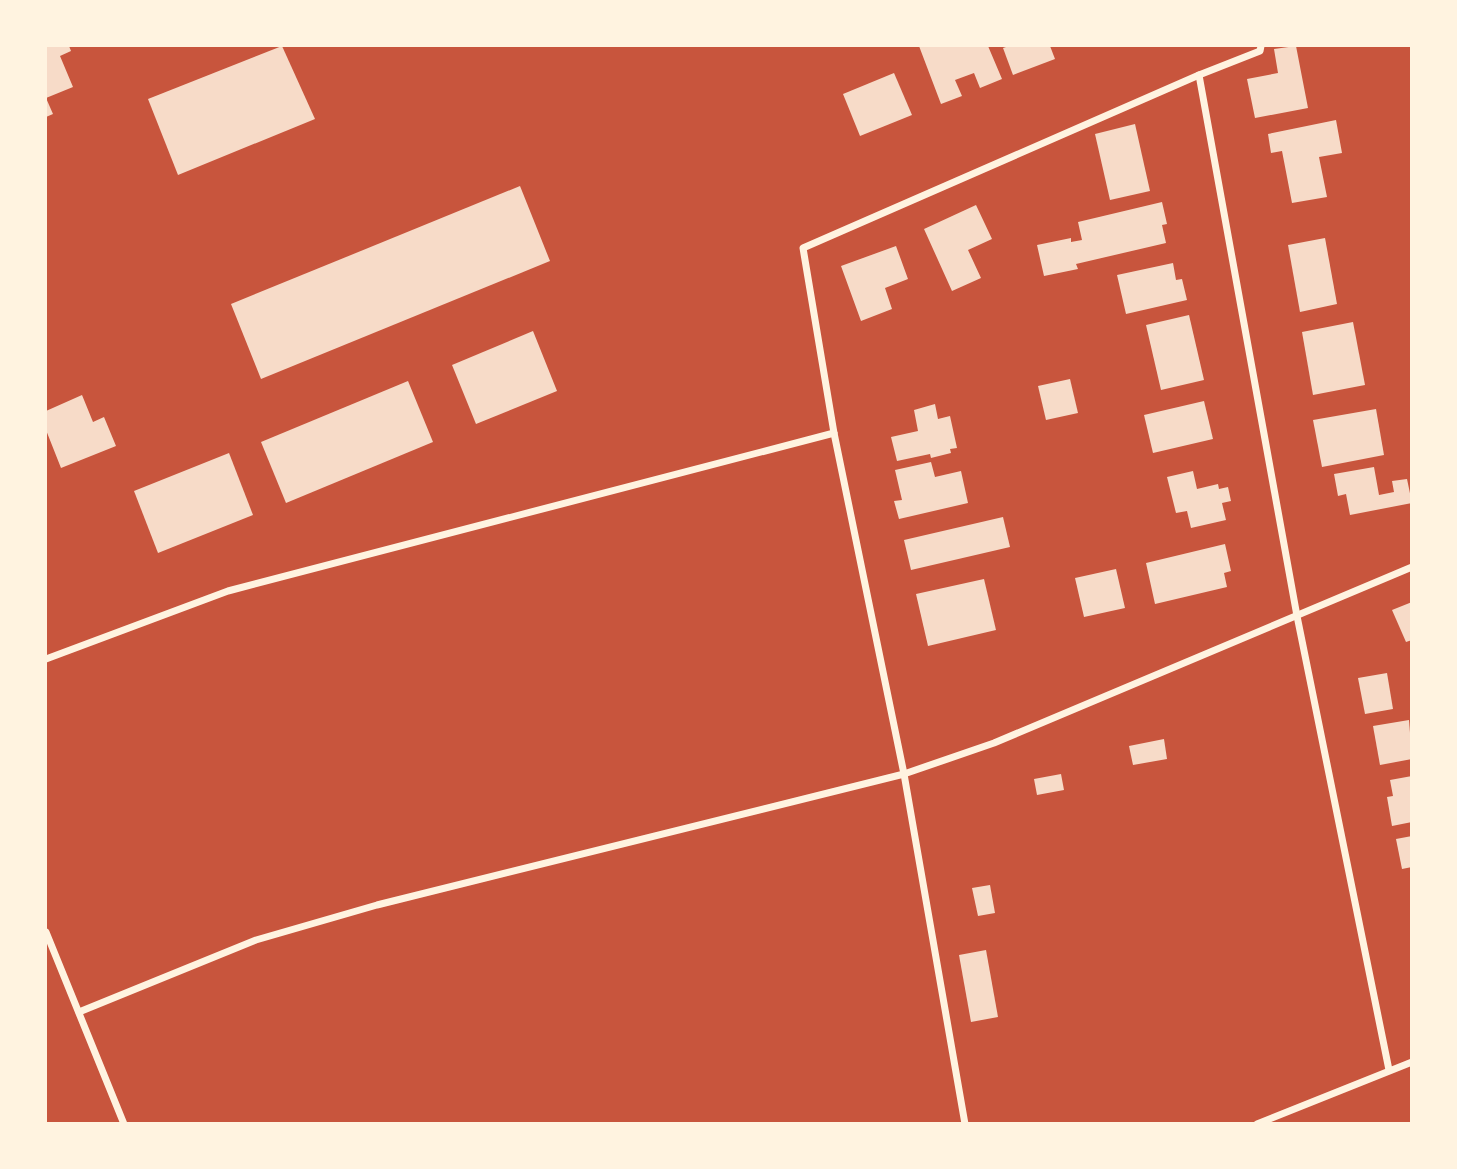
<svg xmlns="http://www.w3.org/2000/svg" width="1457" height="1169" font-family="Rubik,sans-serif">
<rect width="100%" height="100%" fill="#c8553d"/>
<g fill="#f7dbc8">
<path d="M46 46H69L71 51 60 56 73 87 46 98 53 114 46 117Z"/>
<path d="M282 46 315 119 178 175 148 99Z"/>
<path d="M919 46H988L1002 79 980 88 974 73 955 80 962 96 941 104Z"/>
<path d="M1009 46H1050L1055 59 1013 75 1003 48Z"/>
<path d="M1296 46 1308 108 1255 118 1247 79 1278 73 1274 49Z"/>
<path d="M894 73 912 115 860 136 843 94Z"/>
<path d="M1336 120 1342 153 1319 157 1327 197 1292 203 1282 151 1271 153 1268 134Z"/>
<path d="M1135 124 1150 191 1110 200 1095 134Z"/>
<path d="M520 186 550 261 261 379 231 304Z"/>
<path d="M1162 202 1167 224 1162 225 1166 243 1076 264 1078 269 1044 276 1037 245 1071 238V242L1082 240 1078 222Z"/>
<path d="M976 205 992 239 968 250 981 278 952 291 924 229Z"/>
<path d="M1325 238 1337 304 1300 312 1288 245Z"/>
<path d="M896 246 908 279 885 288 892 309 861 321 841 266Z"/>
<path d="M1173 263 1176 280 1182 279 1187 300 1126 314 1117 275Z"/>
<path d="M1189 315 1204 380 1161 390 1146 325Z"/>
<path d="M1353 322 1365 385 1313 395 1302 332Z"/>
<path d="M533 331 557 391 476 424 452 365Z"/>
<path d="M1070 379 1078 413 1046 420 1038 386Z"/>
<path d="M408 381 433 442 286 503 261 442Z"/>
<path d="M82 395 93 422 104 417 116 446 61 468 46 430V411Z"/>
<path d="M1204 401 1213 439 1153 453 1144 415Z"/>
<path d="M935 404 938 419 950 416 957 448 950 449 951 453 931 458 930 454 897 461 891 437 918 431 914 410Z"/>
<path d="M1376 409 1384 455 1322 467 1313 420Z"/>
<path d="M229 453 253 515 158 553 134 491Z"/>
<path d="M931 462 935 477 961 471 968 503 899 519 894 501 902 500 895 470Z"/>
<path d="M1374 467 1379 495 1394 492 1392 481 1407 479 1412 503 1350 515 1346 494 1338 496 1334 474Z"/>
<path d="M1193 471 1197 489 1218 484 1219 489 1228 487 1231 501 1222 503 1226 520 1191 528 1187 511 1176 513 1167 477Z"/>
<path d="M1003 517 1010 547 911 570 904 540Z"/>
<path d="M1225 544 1231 571 1224 573 1227 587 1155 604 1146 563Z"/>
<path d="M1116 569 1125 608 1084 617 1075 578Z"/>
<path d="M984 579 996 630 928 646 916 594Z"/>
<path d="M1412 602V640L1406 642 1392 610Z"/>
<path d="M1387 673 1393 709 1365 714 1358 678Z"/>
<path d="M1409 720 1412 759 1380 765 1373 726Z"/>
<path d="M1164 739 1167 759 1133 765 1129 746Z"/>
<path d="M1061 774 1064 790 1037 795 1034 779Z"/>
<path d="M1412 776V822L1392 826 1387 797 1393 796 1390 780Z"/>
<path d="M1412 836V867L1402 869 1396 839Z"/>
<path d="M990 885 995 913 978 916 972 888Z"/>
<path d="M986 950 998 1017 971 1022 959 955Z"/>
</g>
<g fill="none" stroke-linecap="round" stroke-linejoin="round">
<g stroke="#fff3e0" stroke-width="7">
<path d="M1199 75 1297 616 1389 1070"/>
<path d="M46 659 228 591 834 433"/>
<path d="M46 932 124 1124"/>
<path d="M79 1012 256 940 377 905 904 774 994 743 1412 567"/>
<path d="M965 1124 904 774 834 433 803 248 1199 75 1260 51 1261 46"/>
<path d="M1257 1124 1412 1062"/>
</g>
</g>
<rect width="1457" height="1169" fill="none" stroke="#fff3e0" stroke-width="94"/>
</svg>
